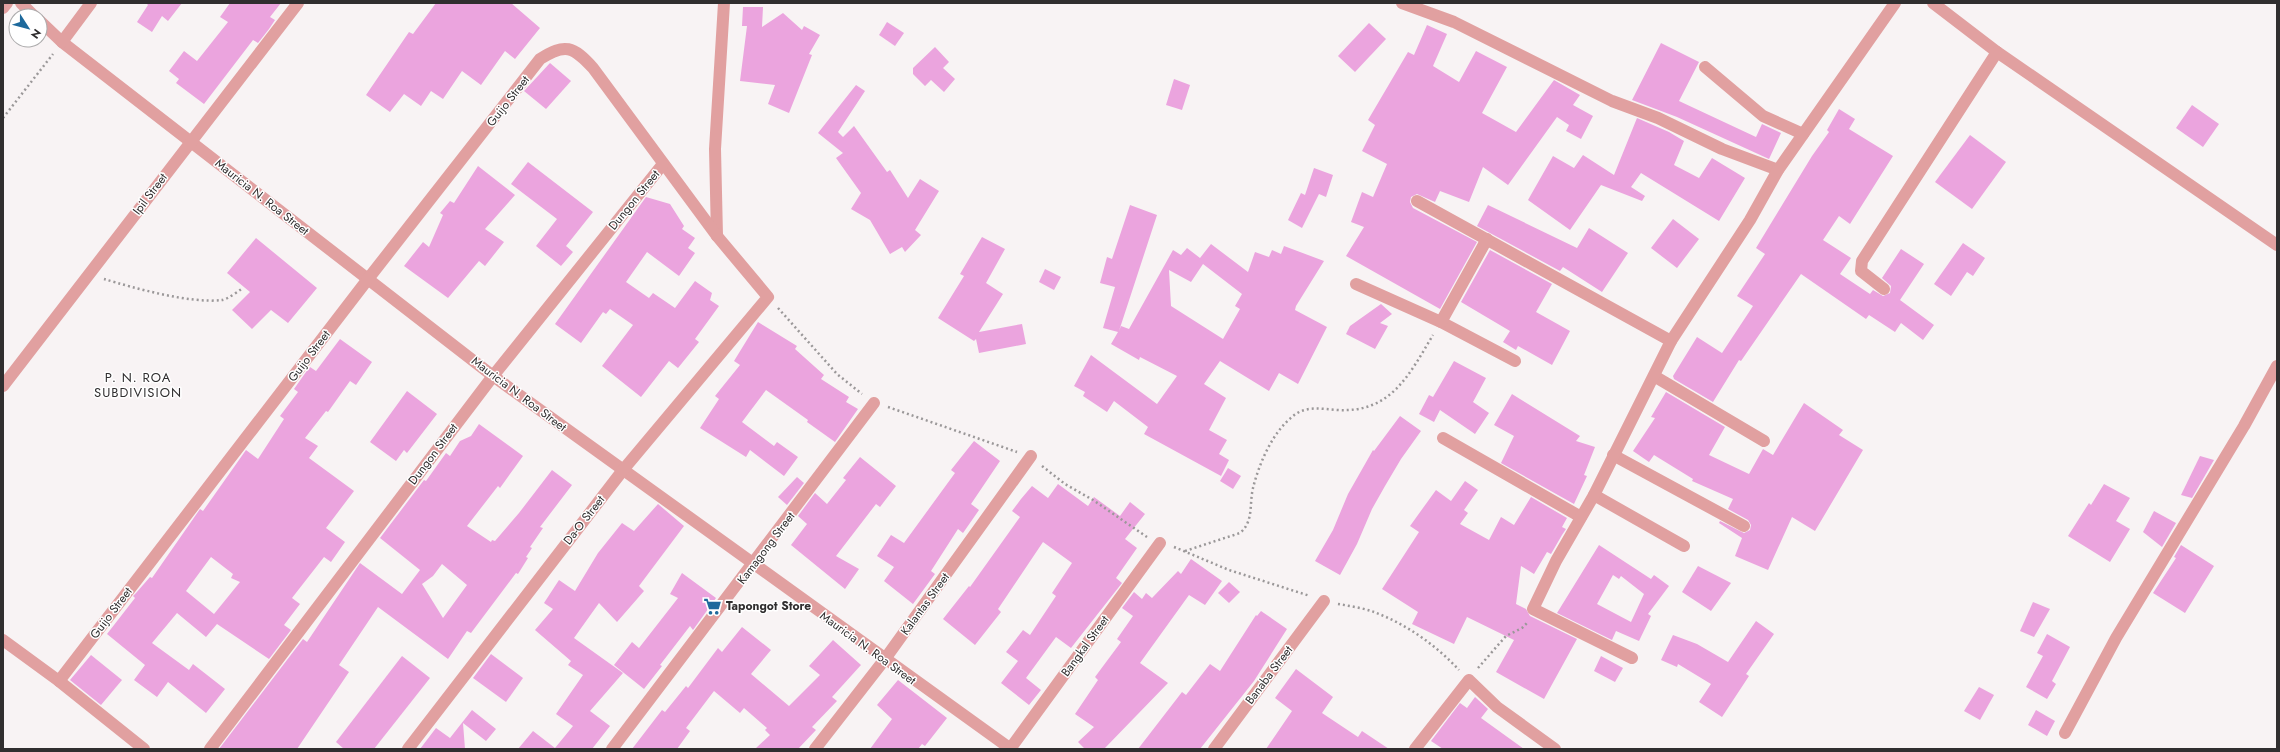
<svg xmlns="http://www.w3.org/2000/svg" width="2280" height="752" font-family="Jost,sans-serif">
<rect width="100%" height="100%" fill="#f8f3f4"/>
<g fill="#eba4de" fill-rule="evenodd">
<path d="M146 3H182L168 21 162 16 152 32 137 22 148 5Z"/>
<path d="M230 3H281L270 17 275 20 269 29 258 43 253 40 204 104 176 83 179 79 169 71 184 51 197 61 228 22 220 17Z"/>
<path d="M436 3H511L540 28 515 59 505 51 481 85 462 71 443 99 431 91 421 106 404 94 390 112 366 95 409 32 413 34Z"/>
<path d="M743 7H763L762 27 783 13 802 30 804 26 820 35 809 54 812 55 789 113 768 104 775 85 740 81 747 26H742Z"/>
<path d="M887 22 904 33 895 46 879 35Z"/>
<path d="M1369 23 1386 39 1355 72 1338 56Z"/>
<path d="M1427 25 1447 34 1433 66 1459 82 1476 51 1507 67 1482 113 1516 132 1554 80 1580 95 1573 105 1593 116 1581 139 1566 131 1569 125 1557 117 1508 185 1483 167 1469 202 1440 191 1435 202 1417 194 1411 197 1410 202 1413 208 1477 242 1440 309 1346 256 1364 227 1351 222 1362 192 1373 197 1387 164 1362 151 1375 125 1368 120 1408 52 1414 55Z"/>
<path d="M1661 43 1699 62 1679 101 1756 137 1762 124 1781 133 1769 159 1677 117 1632 100Z"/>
<path d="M935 47 949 62 943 68 955 79 944 92 931 80 925 86 913 74V68Z"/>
<path d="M550 63 571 81 546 109 524 91Z"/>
<path d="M1174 79 1190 85 1182 110 1166 105Z"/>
<path d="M856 85 865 91 838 132 843 137 854 126 887 172 890 170 908 198 920 179 939 191 915 230 921 235 905 252 902 247 890 254 870 220 851 209 861 193 836 158 843 153 818 133Z"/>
<path d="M2192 105 2219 124 2203 147 2176 128Z"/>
<path d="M1839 109 1855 119 1849 129 1893 156 1850 224 1839 216 1823 240 1851 258 1840 274 1870 294 1873 290 1883 296 1890 293 1891 286 1882 278 1901 249 1924 264 1900 300 1934 325 1923 340 1901 323 1895 332 1869 315 1866 319 1801 274 1741 361 1739 360 1713 402 1674 379 1673 376 1697 337 1722 353 1753 306 1737 296 1765 254 1756 248 1812 156 1829 132 1827 130Z"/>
<path d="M1637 118 1669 132 1684 141 1674 165 1699 178 1712 158 1745 178 1719 221 1641 173 1631 187 1645 196 1642 201 1601 185 1570 230 1528 200 1553 156 1574 168 1583 155 1614 175Z"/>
<path d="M1970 135 2006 162 1972 209 1935 182Z"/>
<path d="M528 162 593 212 566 246 573 252 561 266 536 246 557 219 511 184Z"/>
<path d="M478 166 515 195 485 229 504 242 485 266 479 261 448 298 404 266 423 242 429 247 443 215 440 213 450 201 454 203Z"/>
<path d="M1314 168 1333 175 1326 197 1319 194 1302 228 1288 220 1301 193 1305 195Z"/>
<path d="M646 197 670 204 684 226 682 229 695 238 688 248 695 253 679 276 647 252 626 282 649 298 653 293 675 308 695 281 712 293 710 300 719 306 695 339 699 342 678 368 669 361 641 397 602 366 633 325 610 309 606 314 603 312 581 343 555 324Z"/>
<path d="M1130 205 1157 215 1119 331 1121 326 1129 329 1173 250 1181 255 1187 248 1200 258 1211 244 1248 272 1255 252 1269 257 1272 250 1281 254 1284 246 1324 261 1296 306 1295 310 1327 327 1298 384 1279 373 1269 391 1220 361 1204 384 1226 398 1209 430 1227 440 1219 454 1229 460 1221 476 1144 434 1148 427 1114 401 1107 412 1083 396 1085 392 1074 386 1091 355 1157 404 1177 376 1140 357 1139 360 1111 344 1118 332 1103 328 1115 287 1100 283 1107 257 1112 259ZM1203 264 1242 294 1235 306 1240 309 1223 339 1171 306 1169 270 1191 282Z"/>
<path d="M1488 205 1577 248 1589 228 1628 253 1602 292 1563 267 1560 271 1477 226Z"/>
<path d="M1673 219 1699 239 1677 268 1651 248Z"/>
<path d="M982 237 1005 249 986 283 1003 294 979 332 1022 324 1026 344 979 353 976 339 974 341 938 318 964 276 960 274Z"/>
<path d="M256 238 317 288 288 323 271 310 252 329 232 310 250 292 227 273Z"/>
<path d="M1963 243 1985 258 1973 276 1967 272 1951 296 1934 284Z"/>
<path d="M1490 250 1552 284 1536 312 1570 331 1552 365 1518 346 1516 350 1503 342 1510 331 1461 302Z"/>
<path d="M1045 269 1061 277 1054 290 1039 282Z"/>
<path d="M1381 304 1392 314 1380 323 1388 326 1375 349 1346 334 1350 326Z"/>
<path d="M758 322 797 346 795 349 824 375 821 379 849 397 846 402 858 409 835 442 807 422 808 420 766 390 742 422 774 446 777 442 798 457 784 476 750 450 746 457 700 428 719 399 715 396 740 365 734 361Z"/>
<path d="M340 339 372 362 356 385 350 381 328 412 326 411 305 438 318 446 309 458 354 491 326 528 345 542 331 562 324 557 292 598 300 604 284 625 291 630 269 659 217 624 206 637 177 613 152 643 189 670 193 664 225 689 206 713 168 682 157 697 134 680 145 665 107 634 135 598 133 596 136 593 150 577 152 578 200 509 203 511 246 450 258 459 284 419 280 416 298 392 294 389 306 372 310 367 316 371ZM211 557 233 574 231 578 240 582 214 614 186 591Z"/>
<path d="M1454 361 1486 378 1473 402 1489 413 1475 434 1440 410 1434 422 1419 414 1429 395 1433 397Z"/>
<path d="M407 391 437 414 407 453 404 450 396 461 370 442Z"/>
<path d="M1666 392 1725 427 1709 455 1749 474 1763 449 1773 455 1804 403 1843 430 1839 435 1863 450 1815 531 1792 517 1768 570 1735 556 1742 538 1719 523 1720 521 1744 533 1750 530 1751 525 1748 520 1728 509 1733 499 1692 481 1693 479 1654 455 1649 462 1633 451 1655 418 1651 417Z"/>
<path d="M1512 394 1580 436 1576 441 1595 447 1584 475 1587 476 1574 504 1501 463 1514 436 1494 425Z"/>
<path d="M1400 416 1421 431 1401 459 1385 486 1372 509 1357 544 1340 575 1315 561 1333 530 1348 494 1373 450 1374 451Z"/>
<path d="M479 424 523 456 500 488 498 486 467 526 491 542 492 540 495 541 519 513 552 470 572 485 540 527 543 528 530 547 532 548 526 557 528 558 518 574 516 573 471 633 467 631 448 659 378 607 339 665 349 672 297 749H219L303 639 307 642 360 563 402 594 420 570 380 538 424 480 426 481 446 453 450 456 460 441 471 436ZM442 564 467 585 443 618 422 584 433 576Z"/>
<path d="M974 441 1000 461 971 504 979 510 963 533 958 529 931 571 935 574 913 604 884 581 894 567 877 556 891 535 904 543 955 473 951 470Z"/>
<path d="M2200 456 2214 460 2192 498 2181 495Z"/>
<path d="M860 457 896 486 880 507 876 504 836 556 859 569 845 589 791 545 807 524 798 516 815 493 827 504 846 480 843 478Z"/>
<path d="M1228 468 1241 476 1233 489 1220 481Z"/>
<path d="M797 477 804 483 787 505 778 497Z"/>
<path d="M1465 481 1478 490 1464 510 1468 513 1460 524 1489 540 1501 517 1514 525 1531 497 1567 518 1562 527 1566 529 1562 535 1551 554 1547 552 1534 574 1521 566 1516 604 1526 609 1530 616 1577 639 1544 699 1496 672 1514 640 1467 617 1454 644 1412 624 1418 612 1382 589 1419 532 1410 526 1436 490 1451 501Z"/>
<path d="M1058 484 1088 506 1094 497 1120 516 1130 502 1145 514 1125 539 1137 548 1116 578 1122 583 1071 648 1056 637 1026 678 1041 690 1029 705 1001 683 1018 661 1006 652 1023 630 1030 635 1056 596 1052 593 1072 563 1043 542 998 609 1001 612 975 645 943 619 969 586 970 587 1020 517 1012 511 1021 499 1032 486 1048 498Z"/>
<path d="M2104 484 2130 498 2116 521 2130 529 2110 562 2068 536 2089 503 2091 505Z"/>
<path d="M658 504 684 526 639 586 644 591 617 622 599 603 574 638 623 673 590 711 610 726 592 749H518L533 731 555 748 573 726 556 714 583 675 568 665 571 661 535 630 553 609 544 603 559 580 575 591 598 553 622 523 634 531Z"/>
<path d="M2154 511 2176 523 2162 547 2143 532Z"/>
<path d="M1599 545 1651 579 1654 575 1669 586 1648 614 1651 616 1639 641 1616 631 1612 640 1557 613ZM1613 575 1619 579 1621 576 1644 594 1631 622 1597 604Z"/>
<path d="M2181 545 2214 566 2185 613 2153 593 2176 558 2174 557Z"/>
<path d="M1191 559 1222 581 1205 605 1189 595 1140 663 1168 683 1104 749H1085L1078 742 1094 727 1075 714 1098 680 1095 677 1121 642 1117 639 1133 616 1122 608 1134 592 1142 599 1146 593 1152 598 1178 571 1181 574Z"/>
<path d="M1698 566 1731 583 1711 611 1682 592Z"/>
<path d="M682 573 716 598 693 630 690 626 660 665 662 666 644 689 614 665 632 642 639 648 678 598 670 594Z"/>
<path d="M1229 582 1240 592 1229 603 1218 593Z"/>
<path d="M2033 602 2050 609 2034 637 2020 631Z"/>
<path d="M1261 611 1287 629 1254 681 1200 749H1138L1182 692 1186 695 1210 664 1220 671 1256 615 1257 616Z"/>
<path d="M1756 621 1774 634 1746 674 1749 676 1722 717 1699 702 1711 684 1678 664 1677 667 1661 660 1673 635 1697 644 1728 662Z"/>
<path d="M742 627 771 650 751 674 789 706 820 675 809 666 833 640 861 665 832 697 837 701 812 727 816 730 798 749H755L770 735 765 730 767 728 744 708 740 713 714 691 686 728 690 731 677 749H632L662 710 665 712 686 686 688 688 718 648 722 652Z"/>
<path d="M2047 634 2070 647 2052 681 2056 684 2047 699 2026 687 2043 656 2037 653Z"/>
<path d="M491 654 523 678 506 702 473 678Z"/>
<path d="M91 655 122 680 101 705 70 680Z"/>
<path d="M402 656 430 678 374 749H344L336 742Z"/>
<path d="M1601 656 1623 668 1615 682 1594 671Z"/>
<path d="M1296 669 1333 697 1322 713 1358 737 1362 731 1389 749H1266L1292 711 1275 698Z"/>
<path d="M898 680 947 718 925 746 922 744 918 749H870L892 719 877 705Z"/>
<path d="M1979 687 1994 695 1980 720 1964 711Z"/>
<path d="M1475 697 1488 709 1481 718 1524 749H1443L1431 741 1460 703 1467 708Z"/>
<path d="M472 710 496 729 486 741 463 723 465 749H420L436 728 450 738Z"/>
<path d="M2036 710 2055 721 2047 736 2028 725Z"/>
</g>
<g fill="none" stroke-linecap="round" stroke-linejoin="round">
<g stroke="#9b9899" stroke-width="2.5" stroke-dasharray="2 3" stroke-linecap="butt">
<path d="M3 118 53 54"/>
<path d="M104 279C134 288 191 304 222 300 228 299 237 292 243 288"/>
<path d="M778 308 837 374 862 394"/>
<path d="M888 407 1017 452"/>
<path d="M1042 466 1065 484 1093 500 1147 537"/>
<path d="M1174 547 1229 570 1310 596"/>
<path d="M1185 551 1240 533C1254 521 1249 505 1253 488 1259 464 1272 433 1292 417 1305 405 1321 409 1338 410 1391 413 1409 375 1433 335"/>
<path d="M1338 604C1350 606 1363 608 1374 612 1406 624 1436 645 1459 670"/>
<path d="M1478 668 1506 636 1522 628 1528 622"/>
</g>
<g stroke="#e1a0a0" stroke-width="12">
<path d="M21 3 34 16"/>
<path d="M1402 3 1454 22 1612 101 1658 118 1722 149 1778 170"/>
<path d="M1933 3 1997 52 2277 245"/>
<path d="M3 8 7 3"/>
<path d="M40 21 62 42 493 376 1011 749"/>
<path d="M62 42 91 3"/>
<path d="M1705 67 1763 116 1803 134"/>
<path d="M1417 201 1671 341"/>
<path d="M717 236 715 149 724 3"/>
<path d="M1356 284 1441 322 1515 361"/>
<path d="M1884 289 1861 271 1862 261 1997 52"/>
<path d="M1441 322 1487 239"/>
<path d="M1654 376 1764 441"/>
<path d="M3 386 298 3"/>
<path d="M1443 438 1581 517"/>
<path d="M1613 455 1744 526"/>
<path d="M1594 495 1684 546"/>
<path d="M3 640 59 681 144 749"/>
<path d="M1632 658 1533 609 1556 561 1594 495 1671 341 1750 220 1778 170 1895 3"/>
<path d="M59 681 368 279 540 59C565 43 573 46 593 68L717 236 768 297 623 470 408 749"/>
<path d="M2065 733 2116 638 2244 426 2277 366"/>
<path d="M210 749 493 376 663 164"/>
<path d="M612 749 874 403"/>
<path d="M815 749 885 659 1031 456"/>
<path d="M1010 749 1160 543"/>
<path d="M1214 749 1324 601"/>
<path d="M1415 749 1469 680 1497 707 1555 749"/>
</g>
</g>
<defs>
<symbol id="supermarket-bare" viewBox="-9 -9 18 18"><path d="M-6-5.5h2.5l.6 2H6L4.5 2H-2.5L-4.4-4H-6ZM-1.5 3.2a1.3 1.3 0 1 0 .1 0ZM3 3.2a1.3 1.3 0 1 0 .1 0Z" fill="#1d699c" stroke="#fff" stroke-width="2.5" paint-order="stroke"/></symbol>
</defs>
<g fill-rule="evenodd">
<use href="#supermarket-bare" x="700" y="594" width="25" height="25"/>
</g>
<g text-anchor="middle" stroke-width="3" stroke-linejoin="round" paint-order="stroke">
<g font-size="12" fill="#302e2f" stroke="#fff">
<text transform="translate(508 101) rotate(-52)" y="4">Guijo Street</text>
<text transform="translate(150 194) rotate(-53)" y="4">Ipil Street</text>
<text transform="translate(262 197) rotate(38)" y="4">Mauricia N. Roa Street</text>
<text transform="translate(634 200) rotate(-51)" y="4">Dungon Street</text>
<text transform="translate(309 356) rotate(-53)" y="4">Guijo Street</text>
<text transform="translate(519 394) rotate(37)" y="4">Mauricia N. Roa Street</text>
<text transform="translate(433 454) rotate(-53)" y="4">Dungon Street</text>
<text transform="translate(584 520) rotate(-52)" y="4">Da-O Street</text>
<text transform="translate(766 548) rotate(-53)" y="4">Kamagong Street</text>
<text transform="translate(925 604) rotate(-54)" y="4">Kalantas Street</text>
<text transform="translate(111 613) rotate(-53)" y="4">Guijo Street</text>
<text transform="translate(1085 646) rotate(-54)" y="4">Bangkal Street</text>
<text transform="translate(868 648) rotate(36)" y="4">Mauricia N. Roa Street</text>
<text transform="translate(1269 675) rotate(-53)" y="4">Banaba Street</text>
</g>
<g font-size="12" font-weight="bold" fill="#302e2f" stroke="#fff" text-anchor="start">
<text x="726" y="610">Tapongot Store</text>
</g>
<g font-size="13" letter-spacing="1" fill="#302e2f" stroke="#fff">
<text x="138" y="382">P. N. ROA<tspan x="138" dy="15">SUBDIVISION</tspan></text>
</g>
</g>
<rect width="2280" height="752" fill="none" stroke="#302e2f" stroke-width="8"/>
<g transform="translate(28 28) rotate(126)"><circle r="19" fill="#ffffff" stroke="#acabac"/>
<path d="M0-3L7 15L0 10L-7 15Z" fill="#1d699c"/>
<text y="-6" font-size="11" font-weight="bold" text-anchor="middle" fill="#302e2f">N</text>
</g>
</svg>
